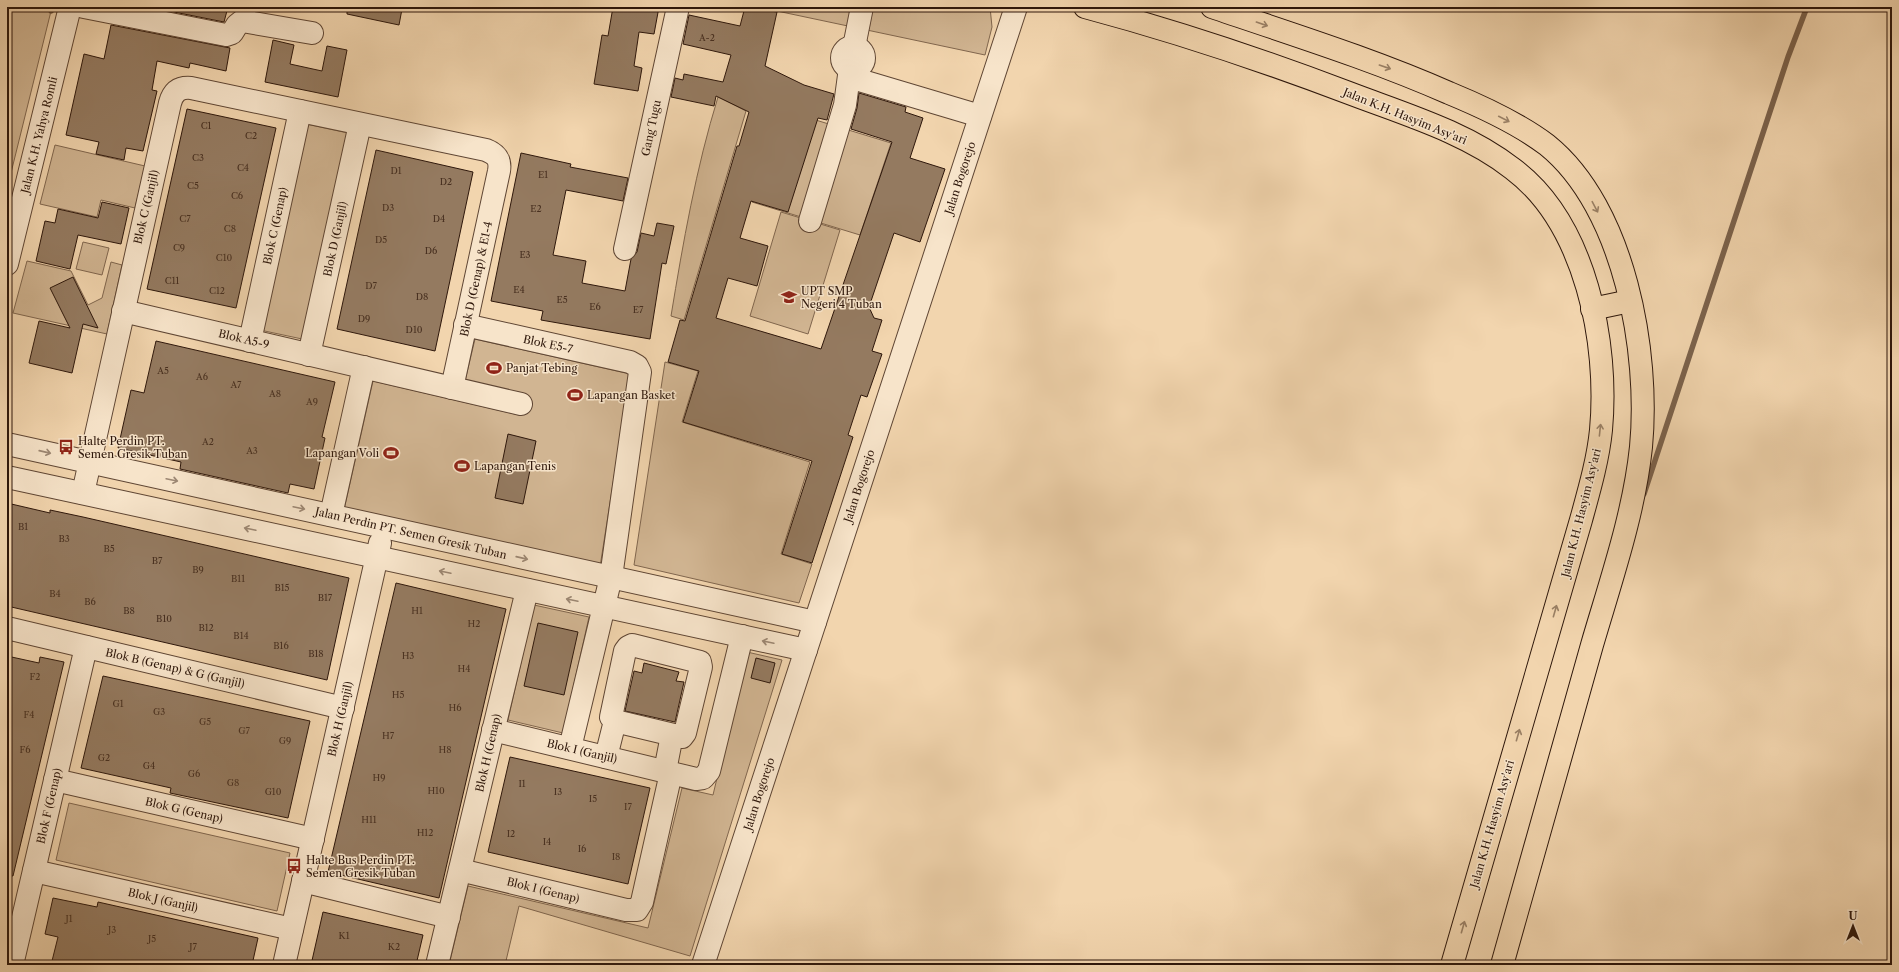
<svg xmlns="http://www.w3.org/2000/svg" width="1899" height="972" font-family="'Libre Caslon Text',serif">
<rect width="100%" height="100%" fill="#f2d5ae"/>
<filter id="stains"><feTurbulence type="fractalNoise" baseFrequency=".005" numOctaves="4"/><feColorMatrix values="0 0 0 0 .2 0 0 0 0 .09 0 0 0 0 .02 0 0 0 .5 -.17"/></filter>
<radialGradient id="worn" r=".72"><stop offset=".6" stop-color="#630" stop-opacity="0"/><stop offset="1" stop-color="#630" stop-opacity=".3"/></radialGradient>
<g fill="#d1b592" stroke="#80664e">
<path d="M7 7H52L7 189Z"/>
<path d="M758 7H990L992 27 985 55Z"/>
<path d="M718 97 746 111 684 320 671 316C683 243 696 168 718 97Z"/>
<path d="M796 114 891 143 860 235 752 202 776 123Z"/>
<path d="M306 124 348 133 302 339 260 330Z"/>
<path d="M55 145 145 166 135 208 101 200 97 217 40 204Z"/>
<path d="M781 212 840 230 808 334 750 316Z"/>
<path d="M83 242 109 248 102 275 76 269Z"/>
<path d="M27 261 71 271 88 305 102 298 111 262 122 265 107 334 13 313Z"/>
<path d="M475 339 630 374 600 567 344 510 373 381 519 415 521 404 465 381Z"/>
<path d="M665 362 698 371 682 422 810 462 781 554 812 564 799 603 634 565Z"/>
<path d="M534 605 589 617 563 733 508 720Z"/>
<path d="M747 652 782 660 690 956 519 906 505 965H449L468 886 648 928 682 788 713 795Z"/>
<path d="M69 803 290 853 277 911 56 860Z"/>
</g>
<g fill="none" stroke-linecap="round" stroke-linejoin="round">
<g stroke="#7b624c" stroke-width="5.5">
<path d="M49 7 51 11"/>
<path d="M1644 494 1788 57 1807 7"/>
</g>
</g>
<g fill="#947a60" stroke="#2e170b">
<path d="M149 7H228L224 22Z"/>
<path d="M347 7H390L402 9 399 25 347 14Z"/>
<path d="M613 7H659L654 34 639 32 634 66 642 68 638 91 594 84 602 35 608 36Z"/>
<path d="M745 7 777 12 765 66 804 85 834 94 827 120 818 118 788 212 751 201 740 238 768 246 757 286 728 278 716 318 821 349 892 142 851 129 857 108 859 93 906 107 905 112 923 118 910 158 945 169 920 242 894 233 869 307 874 318 882 320 872 351 882 354 867 397 861 395 848 435 853 437 812 563 782 554 812 461 683 422 699 371 668 362 680 320 685 321 737 146H739L749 112 716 96 714 106 671 97 675 78 683 80 684 74 723 82 731 55 683 44 689 15 740 26Z"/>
<path d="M111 25 230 48 226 71 190 63 189 68 157 61 152 90 157 91 143 151 126 148 124 160 96 154 99 142 66 135 84 54 104 59Z"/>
<path d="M273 40 294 45 290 64 322 71 327 46 347 50 338 97 265 82Z"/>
<path d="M187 109 276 128 236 308 147 289Z"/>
<path d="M376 150 473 172 435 351 337 329Z"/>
<path d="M521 153 571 164 570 167 628 178 623 201 566 190 553 255 586 261 582 283 625 291 631 259 637 252 641 233 654 236 657 223 674 226 666 264 662 263 650 339 541 320 543 311 491 301Z"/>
<path d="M102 202 129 208 121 244 78 235 70 269 36 261 45 221 55 223 58 209 98 218Z"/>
<path d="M73 277 98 328 83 324 72 373 29 363 39 321 70 328 50 288Z"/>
<path d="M156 341 335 382 322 437 325 438 314 489 290 484 288 493 180 469 181 462 118 448 131 390 144 393Z"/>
<path d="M508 434 536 441 523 504 495 498Z"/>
<path d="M7 503 50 513V510L83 517 349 578 327 680 7 606Z"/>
<path d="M396 583 506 609 439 898 328 872Z"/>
<path d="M538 623 578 632 564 695 524 686Z"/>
<path d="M7 656 39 663 40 657 64 662 13 876 7 875Z"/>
<path d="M756 658 775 663 770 683 751 678Z"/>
<path d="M644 663 679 672 676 681 684 682 675 722 625 711 634 671 642 673Z"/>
<path d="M103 676 310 721 288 818 170 793 171 788 81 768Z"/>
<path d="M510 757 650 788 628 884 488 852Z"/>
<path d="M53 898 97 907 98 902 258 938 252 965H51L58 937 45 934Z"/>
<path d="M323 912 423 935 416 965H311Z"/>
</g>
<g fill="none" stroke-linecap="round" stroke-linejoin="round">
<defs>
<g id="minor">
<path d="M84 7 226 35 232 33 237 25 242 21 312 33"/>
<circle cx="853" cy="58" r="11"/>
<path d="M854 47 862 7"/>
<path d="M849 77 980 116"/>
<path d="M810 221 845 105 850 68"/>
<path d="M625 249 678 7"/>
<path d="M7 264 70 7"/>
<path d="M123 311 521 404"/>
<path d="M465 325 630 362 637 366 640 372 611 577 570 748"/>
<path d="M250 341 300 111"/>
<path d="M309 355 360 124"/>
<path d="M7 444 815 622"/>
<path d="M7 477 806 650"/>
<path d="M83 493 170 103C173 92 179 87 191 88L486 150C496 154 501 159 499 171L452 388"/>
<path d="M331 515 364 367"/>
<path d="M7 628 343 708"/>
<path d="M632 645 700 662 701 667 685 733 682 737 615 721 611 717 625 651 628 647Z"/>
<path d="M493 730 696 779 703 778 709 771 742 636"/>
<path d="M606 757 615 721"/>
<path d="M665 771 672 735"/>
<path d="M55 780 313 839"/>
<path d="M460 870 626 910H637L642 902 671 773"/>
<path d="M34 871 292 929"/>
<path d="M303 881 449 917"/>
<path d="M12 965 86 647"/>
<path d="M284 965 380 543"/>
<path d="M437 965 527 590"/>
<path d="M703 965 1016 7"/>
</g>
<g id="highway">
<path d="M1085 7C1175 31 1262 60 1349 93 1404 114 1466 132 1513 169 1586 224 1609 343 1601 430 1598 460 1589 491 1581 520L1452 965"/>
<path d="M1212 7C1291 34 1372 59 1449 93 1483 107 1518 123 1547 145 1625 208 1650 353 1641 447 1634 514 1611 580 1592 645 1562 751 1532 858 1502 965"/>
<path d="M1592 309 1630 301"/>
</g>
</defs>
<use href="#minor" stroke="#5f4634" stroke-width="24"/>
<use href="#highway" stroke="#2e170b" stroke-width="24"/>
<use href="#minor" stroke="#f7e4ca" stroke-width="22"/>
<use href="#highway" stroke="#f2d5ae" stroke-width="22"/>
</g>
<defs><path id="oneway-shaft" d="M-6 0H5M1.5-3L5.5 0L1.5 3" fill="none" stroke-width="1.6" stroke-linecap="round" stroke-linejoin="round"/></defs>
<g stroke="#9a8065">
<use href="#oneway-shaft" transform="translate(1262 24) rotate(19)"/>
<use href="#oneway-shaft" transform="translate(1385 67) rotate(19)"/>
<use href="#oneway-shaft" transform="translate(1504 119) rotate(27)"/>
<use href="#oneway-shaft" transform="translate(1595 207) rotate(62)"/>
<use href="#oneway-shaft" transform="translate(1600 430) rotate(-84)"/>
<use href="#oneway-shaft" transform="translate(1555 611) rotate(-74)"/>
<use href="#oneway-shaft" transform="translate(1518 735) rotate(-74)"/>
<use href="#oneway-shaft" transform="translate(1463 927) rotate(-74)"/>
</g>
<g stroke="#9d8874">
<use href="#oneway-shaft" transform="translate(45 452) rotate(13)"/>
<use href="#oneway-shaft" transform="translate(172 480) rotate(12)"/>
<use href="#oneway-shaft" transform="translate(299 508) rotate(12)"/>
<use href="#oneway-shaft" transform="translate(250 529) rotate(-168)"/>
<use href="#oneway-shaft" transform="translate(522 558) rotate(13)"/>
<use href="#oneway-shaft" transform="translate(445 572) rotate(-168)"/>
<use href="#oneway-shaft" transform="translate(572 600) rotate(-168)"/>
<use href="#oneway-shaft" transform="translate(768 642) rotate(-168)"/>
</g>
<defs>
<symbol id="school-bare" viewBox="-9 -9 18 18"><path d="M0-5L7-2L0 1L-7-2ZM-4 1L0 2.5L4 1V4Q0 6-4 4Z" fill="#8f2418" stroke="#f7e4ca" stroke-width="2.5" paint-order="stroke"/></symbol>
<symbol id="stadium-bare" viewBox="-9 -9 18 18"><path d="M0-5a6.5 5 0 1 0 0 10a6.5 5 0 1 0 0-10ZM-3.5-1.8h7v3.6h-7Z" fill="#8f2418" stroke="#f7e4ca" stroke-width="2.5" paint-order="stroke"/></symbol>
<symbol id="bus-bare" viewBox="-9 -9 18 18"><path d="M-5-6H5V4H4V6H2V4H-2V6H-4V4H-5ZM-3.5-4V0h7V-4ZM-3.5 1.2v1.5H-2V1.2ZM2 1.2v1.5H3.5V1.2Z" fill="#8f2418" stroke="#f7e4ca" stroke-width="2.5" paint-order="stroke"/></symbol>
</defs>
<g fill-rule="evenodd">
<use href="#school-bare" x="778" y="286" width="22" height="22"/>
<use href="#stadium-bare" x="483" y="357" width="22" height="22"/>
<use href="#stadium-bare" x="564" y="384" width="22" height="22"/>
<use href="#bus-bare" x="55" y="436" width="22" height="22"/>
<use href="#stadium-bare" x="380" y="442" width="22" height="22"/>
<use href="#stadium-bare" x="451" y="455" width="22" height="22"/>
<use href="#bus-bare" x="283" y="855" width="22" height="22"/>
</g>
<g text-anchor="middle" stroke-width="3" stroke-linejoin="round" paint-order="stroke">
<g font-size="9" fill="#483020">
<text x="707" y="41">A-2</text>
<text x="206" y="129">C1</text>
<text x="251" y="139">C2</text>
<text x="198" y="161">C3</text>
<text x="243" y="171">C4</text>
<text x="396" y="174">D1</text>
<text x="543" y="178">E1</text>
<text x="446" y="185">D2</text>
<text x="193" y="189">C5</text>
<text x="237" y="199">C6</text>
<text x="388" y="211">D3</text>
<text x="536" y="212">E2</text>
<text x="185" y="222">C7</text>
<text x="439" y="222">D4</text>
<text x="230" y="232">C8</text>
<text x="381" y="243">D5</text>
<text x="179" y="251">C9</text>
<text x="431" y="254">D6</text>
<text x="525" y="258">E3</text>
<text x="224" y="261">C10</text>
<text x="172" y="284">C11</text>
<text x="371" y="289">D7</text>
<text x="519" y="293">E4</text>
<text x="217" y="294">C12</text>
<text x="422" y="300">D8</text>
<text x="562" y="303">E5</text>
<text x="595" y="310">E6</text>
<text x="638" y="313">E7</text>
<text x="364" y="322">D9</text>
<text x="414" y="333">D10</text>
<text x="163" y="374">A5</text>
<text x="202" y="380">A6</text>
<text x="236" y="388">A7</text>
<text x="275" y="397">A8</text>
<text x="312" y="405">A9</text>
<text x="208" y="445">A2</text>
<text x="252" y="454">A3</text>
<text x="23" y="530">B1</text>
<text x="64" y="542">B3</text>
<text x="109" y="552">B5</text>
<text x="157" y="564">B7</text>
<text x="198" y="573">B9</text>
<text x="238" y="582">B11</text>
<text x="282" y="591">B15</text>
<text x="55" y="597">B4</text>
<text x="325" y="601">B17</text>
<text x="90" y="605">B6</text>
<text x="129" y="614">B8</text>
<text x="417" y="614">H1</text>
<text x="164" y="622">B10</text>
<text x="474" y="627">H2</text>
<text x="206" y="631">B12</text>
<text x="241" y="639">B14</text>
<text x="281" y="649">B16</text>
<text x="316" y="657">B18</text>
<text x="408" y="659">H3</text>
<text x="464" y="672">H4</text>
<text x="35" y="680">F2</text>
<text x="398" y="698">H5</text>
<text x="118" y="707">G1</text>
<text x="455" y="711">H6</text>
<text x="159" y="715">G3</text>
<text x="29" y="718">F4</text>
<text x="205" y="725">G5</text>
<text x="244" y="734">G7</text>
<text x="388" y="739">H7</text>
<text x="285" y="744">G9</text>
<text x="25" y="753">F6</text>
<text x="445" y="753">H8</text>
<text x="104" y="761">G2</text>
<text x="149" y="769">G4</text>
<text x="194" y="777">G6</text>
<text x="379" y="781">H9</text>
<text x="233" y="786">G8</text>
<text x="522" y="787">I1</text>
<text x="436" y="794">H10</text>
<text x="273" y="795">G10</text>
<text x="558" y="795">I3</text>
<text x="593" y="802">I5</text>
<text x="628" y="810">I7</text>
<text x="369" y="823">H11</text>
<text x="425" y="836">H12</text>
<text x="511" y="837">I2</text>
<text x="547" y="845">I4</text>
<text x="582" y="852">I6</text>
<text x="616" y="860">I8</text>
<text x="69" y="922">J1</text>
<text x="112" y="933">J3</text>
<text x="344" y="939">K1</text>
<text x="152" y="942">J5</text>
<text x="193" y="950">J7</text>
<text x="394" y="950">K2</text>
</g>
<g font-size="11" fill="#2e170b" stroke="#f7e4ca">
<text transform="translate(1405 116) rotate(22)" y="4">Jalan K.H. Hasyim Asy'ari</text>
<text transform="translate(651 128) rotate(-78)" y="4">Gang Tugu</text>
<text transform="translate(39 135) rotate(-76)" y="4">Jalan K.H. Yahya Romli</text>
<text transform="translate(960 178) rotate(-72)" y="4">Jalan Bogorejo</text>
<text transform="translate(146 207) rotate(-77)" y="4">Blok C (Ganjil)</text>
<text transform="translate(275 226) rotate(-78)" y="4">Blok C (Genap)</text>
<text transform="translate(335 239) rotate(-78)" y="4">Blok D (Ganjil)</text>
<text transform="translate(476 279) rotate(-78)" y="4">Blok D (Genap) &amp; E1-4</text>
<text transform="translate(244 339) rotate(13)" y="4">Blok A5-9</text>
<text transform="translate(548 344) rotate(12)" y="4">Blok E5-7</text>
<text transform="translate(859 486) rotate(-72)" y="4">Jalan Bogorejo</text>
<text transform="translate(1581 513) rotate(-76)" y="4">Jalan K.H. Hasyim Asy'ari</text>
<text transform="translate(411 533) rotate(13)" y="4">Jalan Perdin PT. Semen Gresik Tuban</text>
<text transform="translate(175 668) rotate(13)" y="4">Blok B (Genap) &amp; G (Ganjil)</text>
<text transform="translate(340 719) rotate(-77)" y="4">Blok H (Ganjil)</text>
<text transform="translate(582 751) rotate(13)" y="4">Blok I (Ganjil)</text>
<text transform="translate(488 753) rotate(-77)" y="4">Blok H (Genap)</text>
<text transform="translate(759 794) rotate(-72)" y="4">Jalan Bogorejo</text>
<text transform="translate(49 806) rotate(-77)" y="4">Blok F (Genap)</text>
<text transform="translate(184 810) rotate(13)" y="4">Blok G (Genap)</text>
<text transform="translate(1492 824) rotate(-74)" y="4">Jalan K.H. Hasyim Asy'ari</text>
<text transform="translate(543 890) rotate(14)" y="4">Blok I (Genap)</text>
<text transform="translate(163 900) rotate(13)" y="4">Blok J (Ganjil)</text>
</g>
<g font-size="11" fill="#2e170b" stroke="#f7e4ca" text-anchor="start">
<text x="801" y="295">UPT SMP<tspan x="801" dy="13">Negeri 4 Tuban</tspan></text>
<text x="506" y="372">Panjat Tebing</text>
<text x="587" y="399">Lapangan Basket</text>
<text x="78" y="445">Halte Perdin PT.<tspan x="78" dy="13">Semen Gresik Tuban</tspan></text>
<text x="379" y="457" text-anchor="end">Lapangan Voli</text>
<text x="474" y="470">Lapangan Tenis</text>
<text x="306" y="864">Halte Bus Perdin PT.<tspan x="306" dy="13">Semen Gresik Tuban</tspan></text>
</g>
</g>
<rect width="1899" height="972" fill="none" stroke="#f2d5ae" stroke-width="24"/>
<rect x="8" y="8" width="1883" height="956" fill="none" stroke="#2e170b" stroke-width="2"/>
<rect x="12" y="12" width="1875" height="948" fill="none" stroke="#2e170b"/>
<g transform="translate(1853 926)" stroke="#f7e4ca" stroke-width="3" paint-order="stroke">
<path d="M0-3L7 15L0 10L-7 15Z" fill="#2e170b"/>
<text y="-6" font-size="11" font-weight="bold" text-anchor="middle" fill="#2e170b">U</text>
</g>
<rect width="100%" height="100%" filter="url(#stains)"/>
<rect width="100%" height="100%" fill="url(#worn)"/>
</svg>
